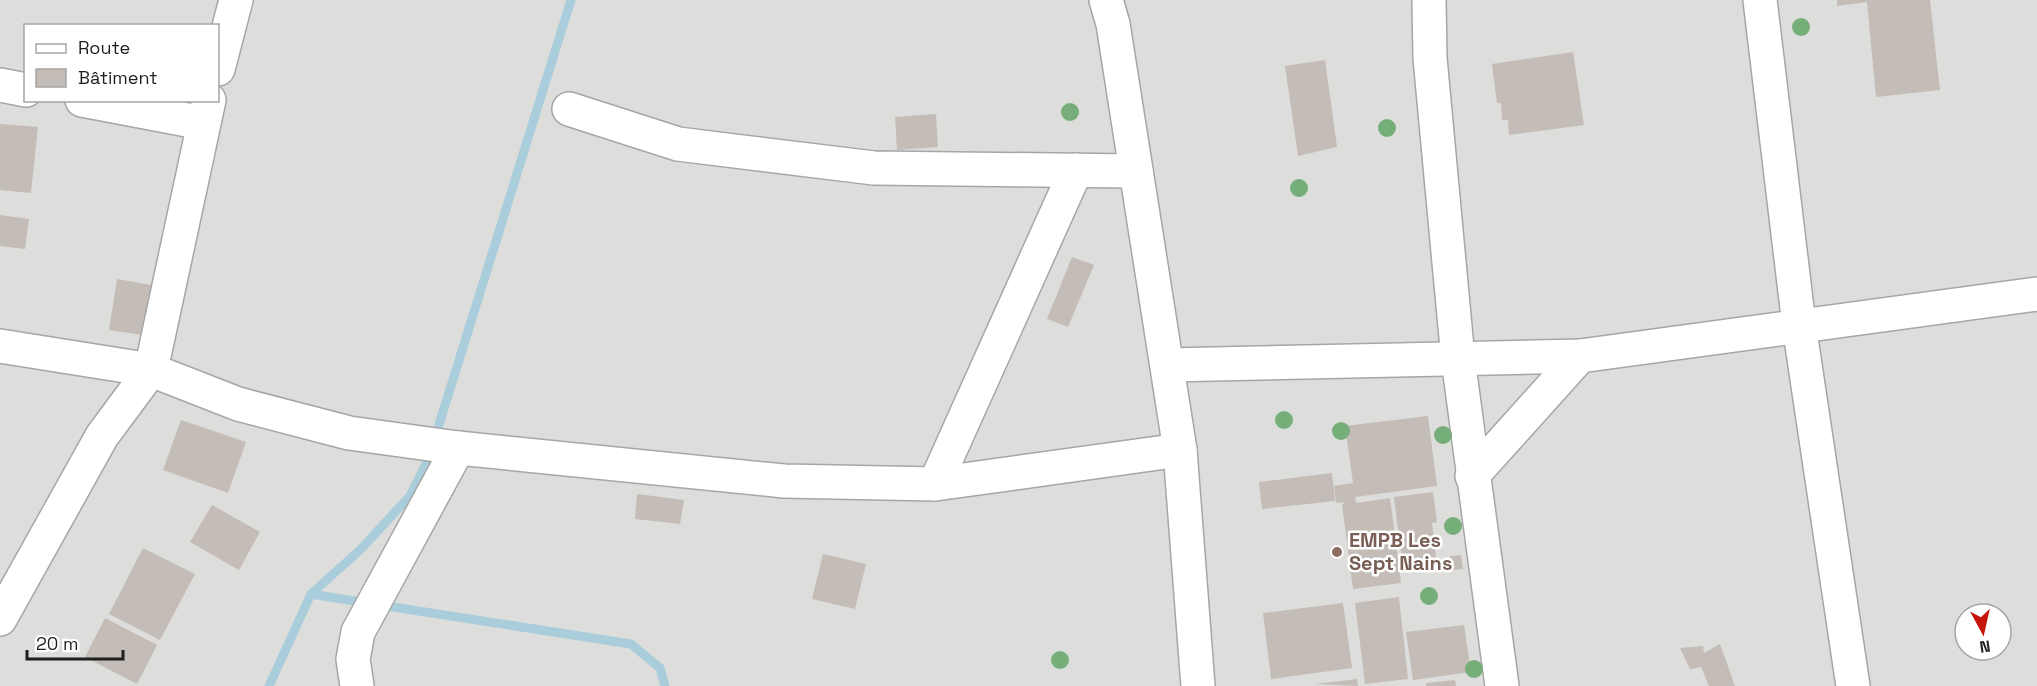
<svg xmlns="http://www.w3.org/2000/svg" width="2037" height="686" font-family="'Space Grotesk',sans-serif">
<rect width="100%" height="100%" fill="#f0ede6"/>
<path fill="#dddddc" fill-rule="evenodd" d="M0 0H2037V686H0ZM26 26H218V100H26ZM1965 614H2001V650H1965Z"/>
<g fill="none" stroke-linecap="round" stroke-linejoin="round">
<g stroke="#a9cddb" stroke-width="9">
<path d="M311 594 367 603"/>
<path d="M380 605 631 644 660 668 665 686"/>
<path d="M269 686 311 594 360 550 410 496 428 460 571 0"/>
</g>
</g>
<g fill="#c4bcb6">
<path d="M1837 0H1930L1940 90 1876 97 1867 2 1837 6Z"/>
<path d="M1573 52 1584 125 1509 135 1508 120H1502L1501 103H1497L1492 64Z"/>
<path d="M1325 60 1337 147 1298 156 1285 66Z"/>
<path d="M936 114 938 147 897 150 895 117Z"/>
<path d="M0 124 38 127 31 193 0 190Z"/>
<path d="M0 215 29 219 25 249 0 246Z"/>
<path d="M1072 257 1094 265 1068 327 1047 319Z"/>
<path d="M117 279 163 287 155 337 109 330Z"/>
<path d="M1428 416 1437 486 1355 497 1356 503 1390 498 1401 583 1353 589 1342 505 1345 502 1336 503 1334 486 1353 483 1345 426Z"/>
<path d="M181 420 246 442 228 493 163 470Z"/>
<path d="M1332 473 1335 501 1262 509 1259 482Z"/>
<path d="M1433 492 1437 522 1432 523 1437 565 1403 569 1394 497Z"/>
<path d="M637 494 684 500 680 524 635 519Z"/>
<path d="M212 505 260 532 239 570 190 542Z"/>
<path d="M143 548 195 574 160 640 109 614Z"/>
<path d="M823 554 866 564 855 609 812 599Z"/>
<path d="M1461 555 1463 569 1452 570 1450 556Z"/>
<path d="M1399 597 1408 679 1365 684 1355 603Z"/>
<path d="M1343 603 1352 668 1271 679 1263 613Z"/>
<path d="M105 618 157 645 137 684 85 657Z"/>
<path d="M1464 625 1471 672 1413 680 1406 632Z"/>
<path d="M1720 644 1735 686H1709L1701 667 1690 669 1680 648 1703 646 1704 653Z"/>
<path d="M1357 679 1358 686 1316 684Z"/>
<path d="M1455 680 1456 686H1426V683Z"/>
</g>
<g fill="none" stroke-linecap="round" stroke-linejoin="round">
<defs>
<g id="minor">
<path d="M1106 0 1113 24 1180 450 1198 686"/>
<path d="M1429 0 1430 58 1458 359 1502 686"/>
<path d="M1760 0 1799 325 1853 686"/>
<path d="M218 69 236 0"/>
<path d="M0 85 26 90"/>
<path d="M82 100 203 123"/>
<path d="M569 109 678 144 874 168 1136 171"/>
<path d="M0 346 151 370 238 404 349 433 458 448 784 481 935 484 1180 450"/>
<path d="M1167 365 1580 356 2037 294"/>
<path d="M1472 476 1580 356"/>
<path d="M935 484 1076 170"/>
<path d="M0 619 102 436 151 370 209 100"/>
<path d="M357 686 353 659 358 632 458 448"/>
</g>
</defs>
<use href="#minor" stroke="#a6a6a6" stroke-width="36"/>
<use href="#minor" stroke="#fff" stroke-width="33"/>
</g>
<g fill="#75ae79">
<circle cx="1801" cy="27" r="9"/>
<circle cx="1070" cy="112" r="9"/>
<circle cx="1387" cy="128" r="9"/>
<circle cx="1299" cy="188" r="9"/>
<circle cx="1284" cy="420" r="9"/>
<circle cx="1341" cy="431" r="9"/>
<circle cx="1443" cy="435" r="9"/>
<circle cx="1453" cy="526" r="9"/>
<circle cx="1429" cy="596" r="9"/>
<circle cx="1060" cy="660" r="9"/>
<circle cx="1474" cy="669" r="9"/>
</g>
<circle fill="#8d6e63" stroke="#fff" stroke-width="2" cx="1337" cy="552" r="6"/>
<g text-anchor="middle" stroke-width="5" stroke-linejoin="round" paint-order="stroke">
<g font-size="20" font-weight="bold" fill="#785e54" stroke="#fff" text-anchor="start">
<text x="1349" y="547">EMPB Les<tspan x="1349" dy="23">Sept Nains</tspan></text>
</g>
</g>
<rect x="24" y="24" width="195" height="78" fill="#ffffff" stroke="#a5a5a5" stroke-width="1.5"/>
<rect x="36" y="44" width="30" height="9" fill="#ffffff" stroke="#a5a5a5" stroke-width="1.5"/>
<text x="78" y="54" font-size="18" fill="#1f1f1f">Route</text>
<rect x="36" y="69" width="30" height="18" fill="#c4bcb6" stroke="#a5a5a5" stroke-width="1.5"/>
<text x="78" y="84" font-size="18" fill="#1f1f1f">Bâtiment</text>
<g transform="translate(1983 632) rotate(172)"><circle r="28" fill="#ffffff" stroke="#a5a5a5" stroke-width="1.5"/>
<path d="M0-4.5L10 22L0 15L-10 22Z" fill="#c61509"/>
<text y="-9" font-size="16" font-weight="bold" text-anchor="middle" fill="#1f1f1f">N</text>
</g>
<path d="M27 650v9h96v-9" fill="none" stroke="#1f1f1f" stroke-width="3"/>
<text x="36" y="650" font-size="18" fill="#1f1f1f" stroke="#ffffff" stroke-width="4.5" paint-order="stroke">20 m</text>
</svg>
